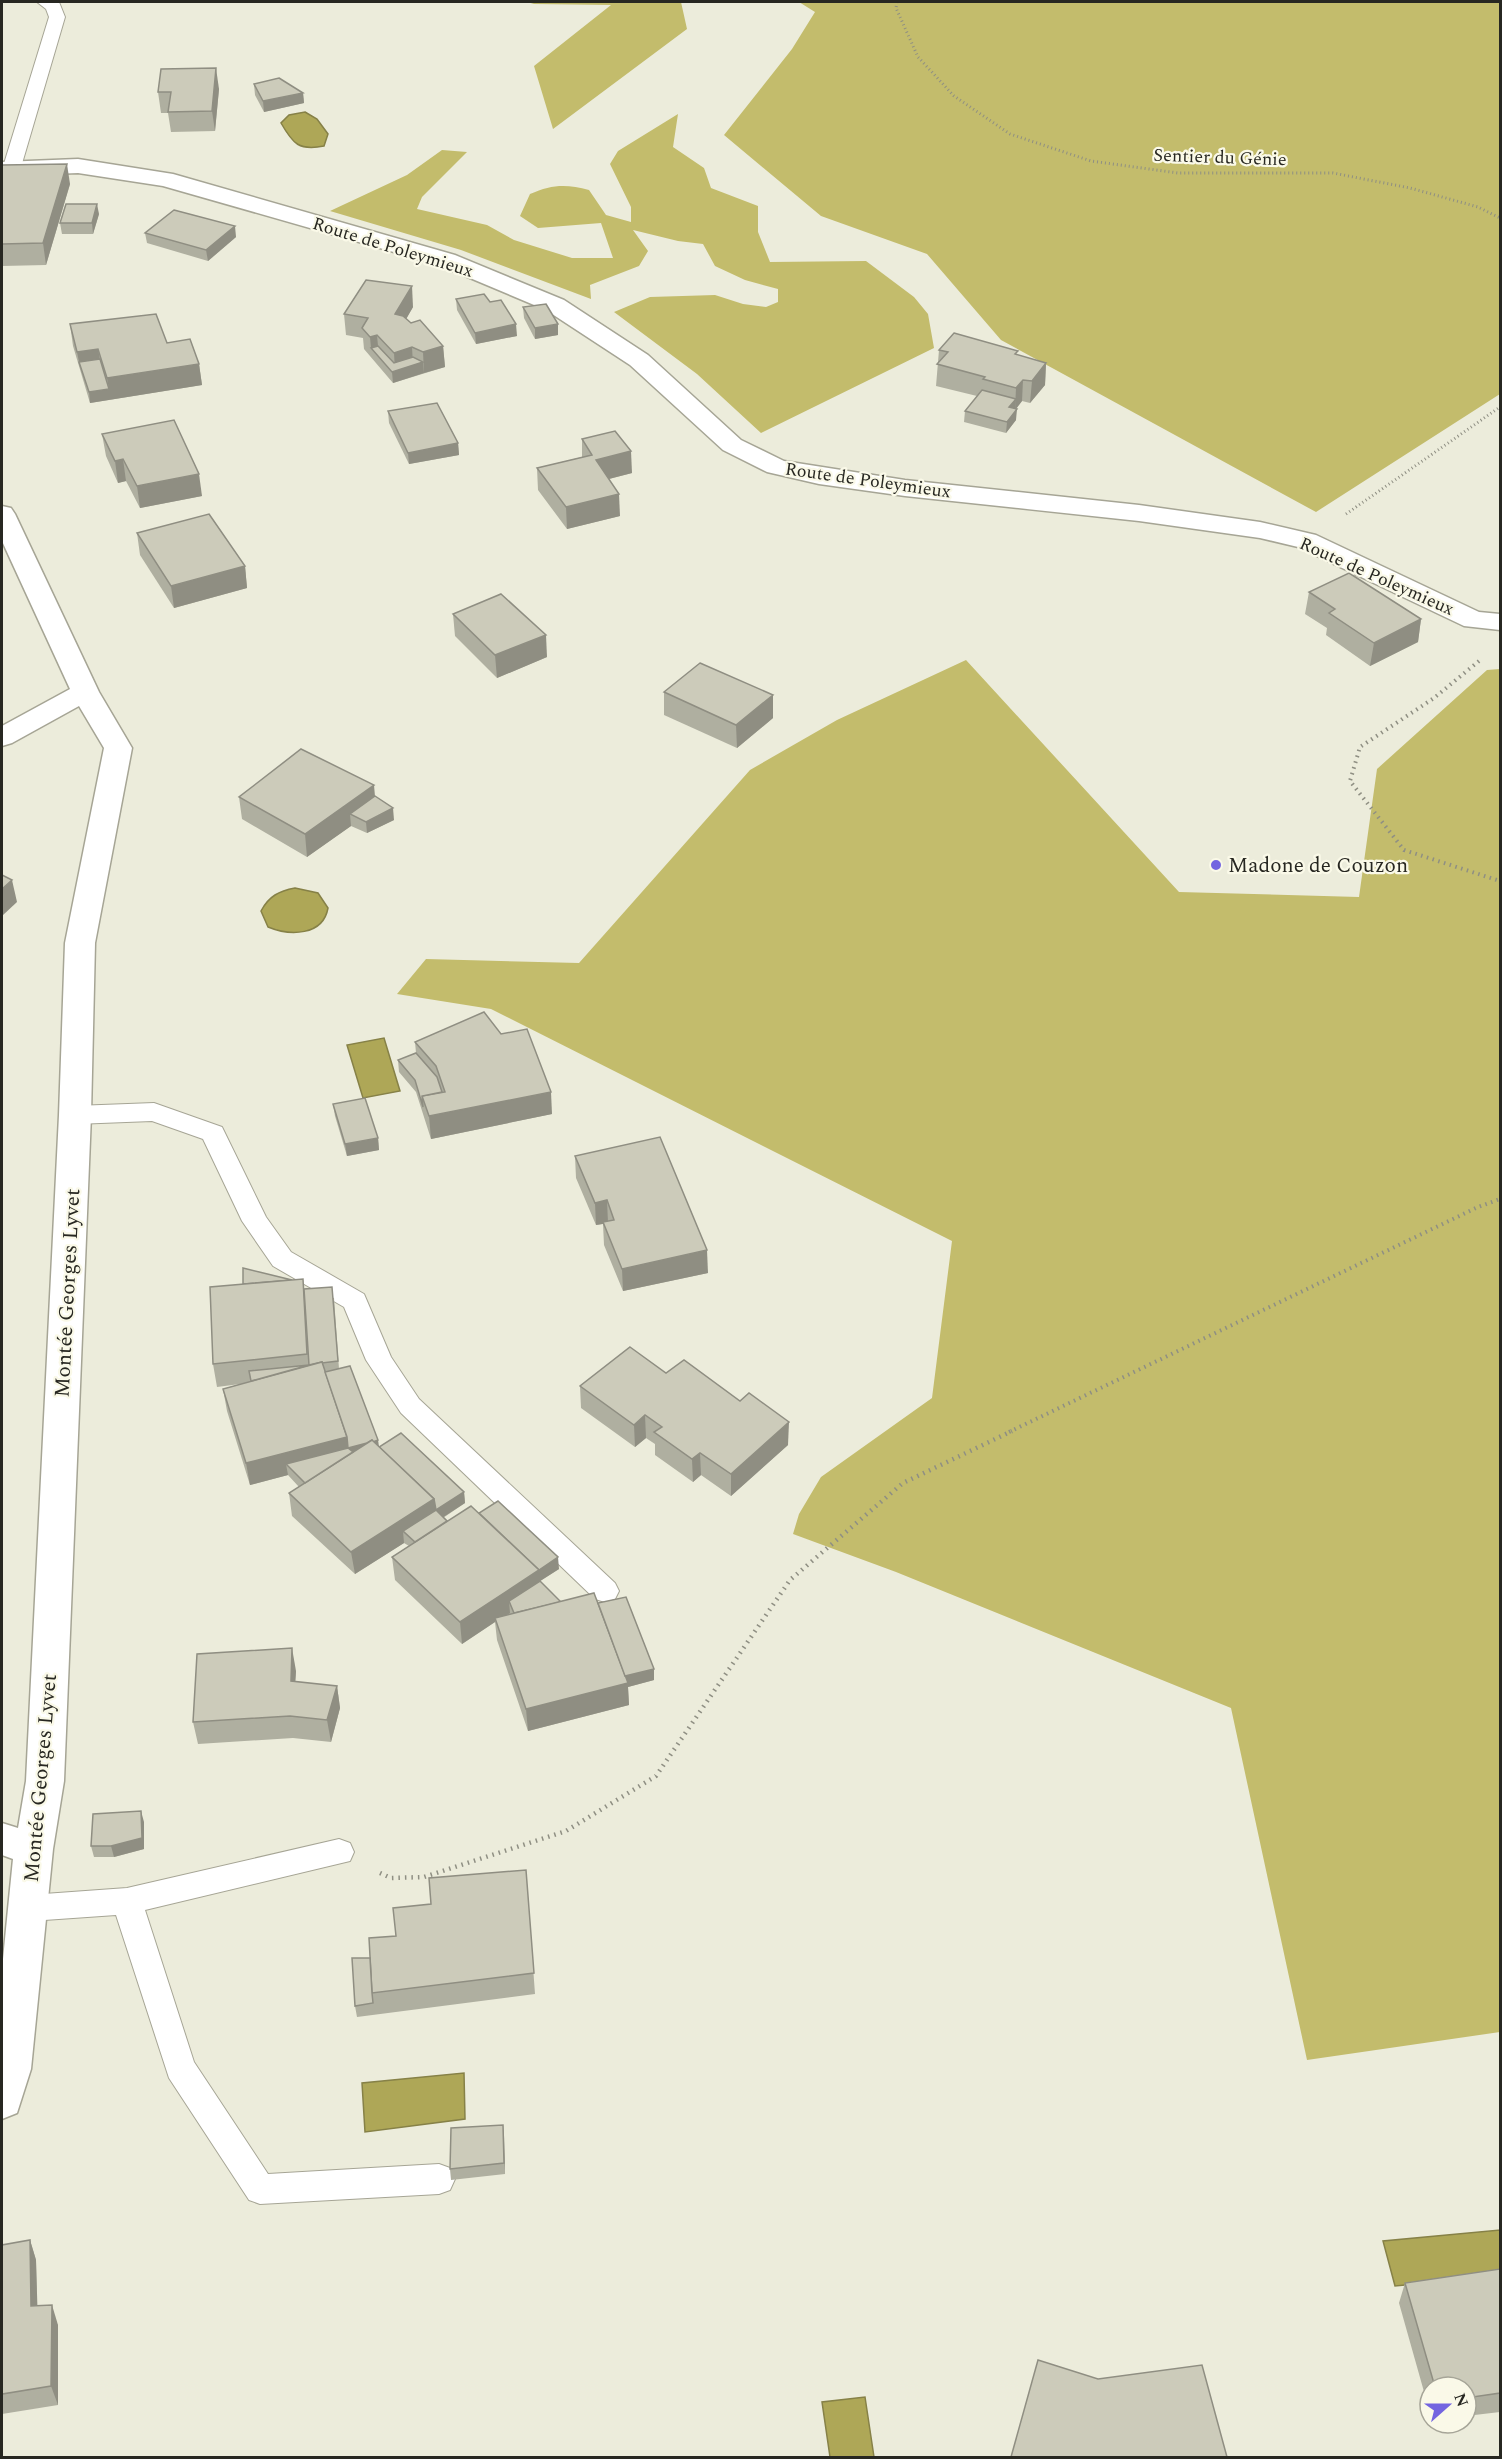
<svg xmlns="http://www.w3.org/2000/svg" width="1502" height="2459" font-family="Spectral,serif">
<rect width="100%" height="100%" fill="#ececdb"/>
<g fill="#c3bc6c">
<path d="M 527,2 L 681,2 L 687,29 L 553,129 L 534,66 L 611,5 L 534,4 Z"/>
<path d="M 799,2 L 1500,2 L 1500,394 L 1316,512 L 1001,340 L 927,254 L 821,216 L 724,135 L 792,49 L 815,12 Z"/>
<path d="M 678,114 L 673,147 L 704,168 L 711,188 L 758,206 L 758,232 L 770,262 L 866,261 L 914,297 L 928,314 L 934,348 L 761,433 L 697,374 L 614,312 L 650,297 L 715,295 L 743,304 L 766,307 L 778,302 L 778,289 L 745,280 L 715,266 L 703,244 L 678,241 L 633,230 L 648,251 L 639,266 L 590,285 L 591,299 L 461,250 L 330,211 L 407,175 L 442,150 L 467,152 L 422,197 L 417,209 L 487,225 L 514,240 L 572,258 L 613,258 L 601,223 L 538,228 L 520,216 L 530,194 C 552,184 567,184 589,190 L 606,215 L 631,222 L 631,207 L 610,164 L 618,151 Z"/>
<path d="M 966,660 L 1179,892 L 1359,897 L 1377,769 L 1487,670 L 1500,669 L 1500,2032 L 1307,2060 L 1231,1708 L 896,1572 L 793,1534 L 799,1514 L 821,1477 L 932,1398 L 952,1241 L 491,1009 L 397,994 L 426,959 L 579,963 L 750,770 L 837,720 Z"/>
</g>
<g fill="#aea757" stroke="#868147" stroke-width="1.5">
<path d="M 305,112 L 317,119 L 328,134 L 324,146 C 299,151 293,144 281,123 L 289,115 Z"/>
<path d="M 295,888 L 318,893 L 328,908 C 323,936 290,936 268,927 L 261,911 C 269,896 279,891 295,888 Z"/>
<path d="M 384,1038 L 400,1091 L 363,1098 L 347,1045 Z"/>
<path d="M 464,2073 L 465,2119 L 365,2132 L 362,2083 Z"/>
<path d="M 1500,2230 L 1500,2276 L 1395,2286 L 1383,2241 Z"/>
<path d="M 865,2397 L 874,2457 L 830,2457 L 822,2402 Z"/>
</g>
<g fill="none" stroke-linecap="round" stroke-linejoin="round">
<defs>
<g id="service">
<path d="M 37,2 L 59,2 L 65,17 L 21,167 L 18,171 L 6,171 L 3,167 L 49,17 L 46,9 Z"/>
<path d="M 154,1103 L 222,1127 L 266,1217 L 291,1252 L 364,1294 L 391,1357 L 419,1399 L 615,1583 L 619,1591 L 615,1599 L 605,1602 L 595,1599 L 401,1413 L 366,1360 L 344,1307 L 273,1266 L 242,1221 L 203,1139 L 152,1121 L 75,1124 L 66,1121 L 63,1115 L 66,1109 L 75,1106 Z"/>
<path d="M 339,1839 L 350,1843 L 354,1852 L 350,1861 L 145,1910 L 194,2062 L 268,2174 L 439,2164 L 450,2168 L 455,2179 L 450,2190 L 439,2194 L 260,2204 L 249,2200 L 169,2078 L 116,1915 L 30,1921 L 19,1917 L 15,1908 L 19,1899 L 30,1895 L 127,1888 Z"/>
</g>
<path id="minor" d="M 2,506 L 11,508 L 15,514 L 99,692 L 132,748 L 95,943 L 91,1115 L 64,1781 L 53,1849 L 31,2069 L 17,2113 L 2,2119 L 2,1969 L 13,1859 L 2,1855 L 2,1823 L 18,1828 L 26,1781 L 59,1115 L 65,943 L 104,748 L 79,706 L 12,743 L 2,746 L 2,726 L 70,689 L 2,541 Z"/>
<path id="tertiary" d="M 78,159 L 173,174 L 455,255 L 564,300 L 648,355 L 741,440 L 784,461 L 905,480 L 1139,505 L 1260,522 L 1316,535 L 1479,612 L 1500,614 L 1500,630 L 1464,626 L 1298,547 L 1260,538 L 1139,521 L 905,496 L 819,484 L 767,472 L 723,450 L 630,365 L 546,310 L 439,265 L 163,186 L 78,173 L 2,176 L 2,162 Z"/>
</defs>
<use href="#service" stroke="#a6a595" stroke-width="2"/>
<use href="#minor" stroke="#a6a595" stroke-width="3"/>
<use href="#tertiary" stroke="#a6a595" stroke-width="3"/>
<g stroke="#8f8f83" stroke-width="3" stroke-dasharray="1 3" stroke-linecap="butt">
<path d="M 897,2 L 896,8 L 918,57 L 954,96 L 1010,134 L 1091,161 L 1178,173 L 1333,173 L 1410,188 L 1478,207 L 1500,218"/>
<path d="M 1346,514 L 1500,407"/>
</g>
<g stroke="#8f8f83" stroke-width="4" stroke-dasharray="1.5 4.5" stroke-linecap="butt">
<path d="M 1479,661 L 1434,698 L 1360,747 L 1350,781 L 1404,850 L 1500,881"/>
<path d="M 1009,1432 L 1478,1207 L 1500,1199"/>
</g>
<path stroke="#8f8f83" stroke-width="4.5" stroke-dasharray="1.5 5" stroke-linecap="butt" d="M 380,1873 L 391,1878 L 424,1877 L 566,1831 L 656,1776 L 790,1580 L 903,1483 L 1012,1431"/>
<use href="#service" fill="#fff" fill-rule="evenodd"/>
<use href="#minor" fill="#fff" fill-rule="evenodd"/>
<use href="#tertiary" fill="#fff" fill-rule="evenodd"/>
</g>
<g fill="#afafa0">
<path d="M 254,84 L 303,93 L 304,103 L 264,112 L 255,95 Z"/>
<path d="M 219,89 L 215,131 L 171,132 L 168,113 L 161,113 L 158,92 Z"/>
<path d="M 2,165 L 70,184 L 46,265 L 2,266 Z"/>
<path d="M 99,214 L 93,234 L 62,234 L 60,223 Z"/>
<path d="M 145,233 L 236,237 L 208,261 L 147,243 Z"/>
<path d="M 456,299 L 490,302 L 517,336 L 476,344 L 457,310 Z"/>
<path d="M 413,307 L 406,319 L 411,323 L 443,346 L 445,367 L 393,383 L 364,349 L 363,338 L 346,335 L 344,314 Z"/>
<path d="M 523,307 L 558,335 L 535,339 L 524,318 Z"/>
<path d="M 70,324 L 167,343 L 199,364 L 202,385 L 90,403 L 73,346 Z"/>
<path d="M 939,350 L 1018,355 L 1046,363 L 1045,385 L 1030,403 L 1022,401 L 1016,409 L 1016,420 L 1006,433 L 964,422 L 965,411 L 977,396 L 936,386 Z"/>
<path d="M 388,411 L 458,443 L 459,455 L 409,464 L 389,423 Z"/>
<path d="M 102,434 L 202,496 L 140,508 L 126,481 L 118,483 L 106,456 Z"/>
<path d="M 582,439 L 632,473 L 609,479 L 620,516 L 567,529 L 538,490 L 537,468 L 582,457 Z"/>
<path d="M 137,533 L 245,566 L 247,588 L 174,608 L 140,555 Z"/>
<path d="M 1309,592 L 1421,619 L 1418,642 L 1370,666 L 1326,635 L 1327,628 L 1305,614 Z"/>
<path d="M 453,614 L 547,657 L 497,678 L 455,636 Z"/>
<path d="M 664,692 L 773,718 L 737,748 L 664,715 Z"/>
<path d="M 239,797 L 394,820 L 367,833 L 351,826 L 307,857 L 242,819 Z"/>
<path d="M 415,1042 L 552,1114 L 431,1139 L 416,1092 L 399,1072 L 398,1060 L 416,1053 Z"/>
<path d="M 333,1104 L 378,1138 L 379,1150 L 347,1156 L 335,1116 Z"/>
<path d="M 575,1156 L 708,1273 L 623,1291 L 604,1245 L 603,1224 L 596,1225 L 576,1178 Z"/>
<path d="M 305,1289 L 334,1298 L 339,1369 L 378,1440 L 379,1447 L 464,1492 L 465,1503 L 443,1518 L 447,1521 L 479,1513 L 559,1569 L 540,1581 L 561,1602 L 598,1603 L 654,1680 L 628,1687 L 629,1705 L 528,1731 L 497,1640 L 495,1622 L 462,1644 L 395,1580 L 392,1557 L 409,1546 L 404,1543 L 355,1574 L 292,1516 L 289,1493 L 299,1487 L 288,1475 L 250,1485 L 227,1411 L 223,1389 L 240,1384 L 217,1387 L 213,1364 Z"/>
<path d="M 666,1373 L 788,1445 L 731,1496 L 701,1475 L 693,1482 L 655,1455 L 655,1444 L 646,1438 L 635,1447 L 581,1408 L 580,1386 Z"/>
<path d="M 296,1671 L 295,1682 L 337,1686 L 340,1708 L 331,1742 L 293,1738 L 198,1744 L 193,1722 Z"/>
<path d="M 144,1822 L 144,1849 L 114,1857 L 94,1857 L 91,1846 Z"/>
<path d="M 526,1870 L 535,1994 L 357,2017 L 355,2006 L 370,1958 L 396,1936 L 431,1904 Z"/>
<path d="M 503,2125 L 505,2174 L 451,2180 L 450,2169 Z"/>
<path d="M 30,2240 L 36,2260 L 37,2306 L 58,2325 L 58,2405 L 2,2414 L 2,2245 Z"/>
<path d="M 1500,2269 L 1500,2412 L 1466,2416 L 1466,2387 L 1430,2387 L 1430,2413 L 1399,2303 L 1405,2283 Z"/>
</g>
<g fill="#8f8e82">
<path d="M 216,68 L 219,89 L 215,131 L 212,111 Z"/>
<path d="M 303,93 L 304,103 L 264,112 L 263,101 Z"/>
<path d="M 67,164 L 70,184 L 46,265 L 43,243 Z"/>
<path d="M 97,204 L 99,214 L 93,234 L 92,223 Z"/>
<path d="M 235,226 L 236,237 L 208,261 L 206,250 Z"/>
<path d="M 412,286 L 413,307 L 397,335 L 395,314 Z"/>
<path d="M 516,324 L 517,336 L 476,344 L 475,333 Z"/>
<path d="M 558,324 L 558,335 L 535,339 L 535,328 Z"/>
<path d="M 377,335 L 379,357 L 371,348 L 372,359 L 370,337 Z"/>
<path d="M 443,346 L 445,367 L 424,373 L 423,352 Z"/>
<path d="M 412,347 L 413,365 L 423,362 L 424,373 L 393,383 L 392,372 L 395,371 L 394,353 Z"/>
<path d="M 98,349 L 102,370 L 79,362 L 77,352 Z"/>
<path d="M 1046,363 L 1045,385 L 1030,403 L 1032,381 Z"/>
<path d="M 199,364 L 202,385 L 90,403 L 89,392 L 109,389 L 107,378 Z"/>
<path d="M 1023,380 L 1022,401 L 1015,410 L 1016,388 Z"/>
<path d="M 1016,399 L 1015,410 L 1009,407 Z"/>
<path d="M 1017,409 L 1016,420 L 1006,433 L 1007,422 Z"/>
<path d="M 458,443 L 459,455 L 409,464 L 408,453 Z"/>
<path d="M 631,451 L 632,473 L 597,482 L 596,460 Z"/>
<path d="M 123,459 L 126,481 L 118,483 L 115,461 Z"/>
<path d="M 199,474 L 202,496 L 140,508 L 137,486 Z"/>
<path d="M 619,494 L 620,516 L 567,529 L 566,507 Z"/>
<path d="M 245,566 L 247,588 L 174,608 L 171,586 Z"/>
<path d="M 1421,619 L 1418,642 L 1370,666 L 1374,643 Z"/>
<path d="M 546,635 L 547,657 L 497,678 L 495,655 Z"/>
<path d="M 773,695 L 773,718 L 737,748 L 736,725 Z"/>
<path d="M 374,785 L 376,808 L 350,814 L 351,826 L 307,857 L 305,834 Z"/>
<path d="M 393,808 L 394,820 L 367,833 L 366,822 Z"/>
<path d="M 12,880 L 17,902 L 2,916 L 2,889 Z"/>
<path d="M 551,1092 L 552,1114 L 431,1139 L 429,1116 Z"/>
<path d="M 378,1138 L 379,1150 L 347,1156 L 345,1144 Z"/>
<path d="M 607,1200 L 608,1223 L 596,1225 L 595,1203 Z"/>
<path d="M 707,1250 L 708,1273 L 623,1291 L 622,1269 Z"/>
<path d="M 645,1415 L 646,1438 L 635,1447 L 634,1425 Z"/>
<path d="M 789,1422 L 788,1445 L 731,1496 L 731,1474 Z"/>
<path d="M 347,1437 L 350,1459 L 286,1464 L 288,1475 L 250,1485 L 246,1463 Z"/>
<path d="M 378,1440 L 379,1452 L 350,1459 L 348,1448 Z"/>
<path d="M 700,1453 L 701,1475 L 693,1482 L 692,1459 Z"/>
<path d="M 464,1492 L 465,1503 L 411,1538 L 403,1531 L 404,1543 L 355,1574 L 351,1552 L 434,1499 Z"/>
<path d="M 558,1557 L 559,1569 L 509,1601 L 510,1613 L 496,1622 L 495,1618 L 495,1622 L 462,1644 L 460,1622 Z"/>
<path d="M 292,1648 L 296,1671 L 294,1704 L 291,1681 Z"/>
<path d="M 654,1669 L 654,1680 L 628,1687 L 629,1705 L 528,1731 L 526,1709 L 622,1677 Z"/>
<path d="M 337,1686 L 340,1708 L 331,1742 L 327,1720 Z"/>
<path d="M 141,1811 L 144,1822 L 144,1849 L 114,1857 L 111,1846 Z"/>
<path d="M 503,2125 L 504,2135 L 505,2174 L 504,2163 Z"/>
<path d="M 30,2240 L 36,2260 L 38,2326 L 31,2306 Z"/>
<path d="M 52,2305 L 58,2325 L 58,2405 L 51,2386 Z"/>
</g>
<g fill="#cccbba" stroke="#8f8e82" stroke-width="1.5">
<path d="M 216,68 L 212,111 L 168,112 L 171,92 L 158,92 L 161,69 Z"/>
<path d="M 279,78 L 303,93 L 263,101 L 254,84 Z"/>
<path d="M 67,164 L 43,243 L 2,244 L 2,165 Z"/>
<path d="M 66,204 L 97,204 L 92,223 L 60,223 Z"/>
<path d="M 174,210 L 235,226 L 206,250 L 145,233 Z"/>
<path d="M 366,280 L 412,286 L 395,314 L 403,316 L 411,323 L 420,320 L 443,346 L 423,352 L 412,347 L 394,353 L 377,335 L 370,337 L 362,328 L 368,318 L 344,314 Z"/>
<path d="M 484,294 L 490,302 L 501,300 L 516,324 L 475,333 L 456,299 Z"/>
<path d="M 546,304 L 558,324 L 535,328 L 523,307 Z"/>
<path d="M 156,314 L 167,343 L 190,339 L 199,364 L 107,378 L 98,349 L 77,352 L 70,324 Z"/>
<path d="M 954,333 L 1018,351 L 1015,354 L 1046,363 L 1032,381 L 1023,380 L 1016,388 L 983,379 L 985,377 L 937,364 L 948,352 L 939,350 Z"/>
<path d="M 378,346 L 394,363 L 413,357 L 423,362 L 392,372 L 371,348 Z"/>
<path d="M 100,359 L 109,389 L 89,392 L 79,362 Z"/>
<path d="M 982,390 L 1016,399 L 1009,407 L 1017,409 L 1007,422 L 965,411 Z"/>
<path d="M 437,403 L 458,443 L 408,453 L 388,411 Z"/>
<path d="M 174,420 L 199,474 L 137,486 L 123,459 L 115,461 L 102,434 Z"/>
<path d="M 615,431 L 631,451 L 596,460 L 619,494 L 566,507 L 537,468 L 592,455 L 582,439 Z"/>
<path d="M 209,514 L 245,566 L 171,586 L 137,533 Z"/>
<path d="M 1349,573 L 1421,619 L 1374,643 L 1329,613 L 1335,609 L 1309,592 Z"/>
<path d="M 501,594 L 546,635 L 495,655 L 453,614 Z"/>
<path d="M 700,663 L 773,695 L 736,725 L 664,692 Z"/>
<path d="M 301,749 L 374,785 L 305,834 L 239,797 Z"/>
<path d="M 375,796 L 393,808 L 366,822 L 350,814 Z"/>
<path d="M 2,875 L 12,880 L 2,889 Z"/>
<path d="M 484,1012 L 501,1034 L 527,1029 L 551,1092 L 429,1116 L 422,1096 L 445,1092 L 436,1066 L 415,1042 Z"/>
<path d="M 416,1053 L 437,1077 L 442,1092 L 422,1096 L 423,1107 L 415,1080 L 398,1060 Z"/>
<path d="M 365,1098 L 378,1138 L 345,1144 L 333,1104 Z"/>
<path d="M 660,1137 L 707,1250 L 622,1269 L 603,1222 L 614,1220 L 607,1200 L 595,1203 L 575,1156 Z"/>
<path d="M 243,1268 L 292,1280 L 243,1284 Z"/>
<path d="M 303,1279 L 307,1354 L 213,1364 L 210,1287 Z"/>
<path d="M 332,1287 L 338,1361 L 322,1363 L 322,1362 L 309,1365 L 304,1289 Z"/>
<path d="M 630,1347 L 666,1373 L 684,1360 L 740,1401 L 749,1393 L 789,1422 L 731,1474 L 700,1453 L 692,1459 L 654,1432 L 662,1427 L 645,1415 L 634,1425 L 580,1386 Z"/>
<path d="M 322,1362 L 347,1437 L 246,1463 L 223,1389 Z"/>
<path d="M 309,1365 L 251,1381 L 249,1371 Z"/>
<path d="M 350,1366 L 378,1440 L 373,1442 L 372,1440 L 367,1443 L 348,1448 L 347,1437 L 325,1372 Z"/>
<path d="M 401,1433 L 464,1492 L 436,1510 L 434,1499 L 379,1447 Z"/>
<path d="M 372,1440 L 434,1499 L 351,1552 L 289,1493 Z"/>
<path d="M 348,1448 L 353,1452 L 305,1483 L 286,1464 Z"/>
<path d="M 498,1501 L 558,1557 L 539,1570 L 479,1513 Z"/>
<path d="M 471,1506 L 539,1570 L 460,1622 L 392,1557 Z"/>
<path d="M 436,1510 L 447,1521 L 415,1542 L 403,1531 Z"/>
<path d="M 540,1581 L 561,1602 L 514,1613 L 509,1601 Z"/>
<path d="M 594,1593 L 628,1683 L 526,1709 L 495,1618 Z"/>
<path d="M 626,1597 L 654,1669 L 625,1676 L 598,1603 Z"/>
<path d="M 292,1648 L 291,1681 L 337,1686 L 327,1720 L 290,1716 L 193,1722 L 197,1654 Z"/>
<path d="M 141,1811 L 142,1838 L 111,1846 L 91,1846 L 93,1814 Z"/>
<path d="M 526,1870 L 534,1973 L 372,1993 L 369,1938 L 396,1936 L 393,1908 L 431,1904 L 429,1878 Z"/>
<path d="M 352,1958 L 370,1958 L 372,1993 L 373,2003 L 355,2006 Z"/>
<path d="M 503,2125 L 504,2163 L 450,2169 L 451,2128 Z"/>
<path d="M 30,2240 L 31,2306 L 52,2305 L 51,2386 L 2,2394 L 2,2245 Z"/>
<path d="M 1500,2269 L 1500,2393 L 1466,2398 L 1466,2387 L 1435,2387 L 1405,2283 Z"/>
<path d="M 1038,2360 L 1098,2379 L 1202,2365 L 1227,2457 L 1011,2457 Z"/>
</g>
<circle fill="#7365e0" stroke="#faf9e8" stroke-width="2" cx="1216" cy="865" r="6"/>
<g text-anchor="middle" stroke-width="4.5" stroke-linejoin="round" paint-order="stroke">
<g font-size="18" fill="#272721" stroke="#faf9e8">
<text transform="translate(1220 157) rotate(2)" y="6">Sentier du Génie</text>
<text transform="translate(393 247) rotate(17)" y="6">Route de Poleymieux</text>
<text transform="translate(868 480) rotate(8)" y="6">Route de Poleymieux</text>
<text transform="translate(1377 576) rotate(24)" y="6">Route de Poleymieux</text>
</g>
<g font-size="21" fill="#272721" stroke="#faf9e8" text-anchor="start">
<text x="1228" y="872">Madone de Couzon</text>
</g>
<g font-size="21" fill="#272721" stroke="#faf9e8">
<text transform="translate(67 1293) rotate(-87)" y="7">Montée Georges Lyvet</text>
<text transform="translate(40 1778) rotate(-85)" y="7">Montée Georges Lyvet</text>
</g>
</g>
<rect width="1502" height="2459" fill="none" stroke="#272721" stroke-width="6"/>
<g transform="translate(1448 2405) rotate(69)"><circle r="28" fill="#faf9e8" stroke="#a6a598" stroke-width="1.5"/>
<path d="M0-4.5L10 22L0 15L-10 22Z" fill="#7365e0"/>
<text y="-9" font-size="16" font-weight="bold" text-anchor="middle" fill="#272721">N</text>
</g>
</svg>
